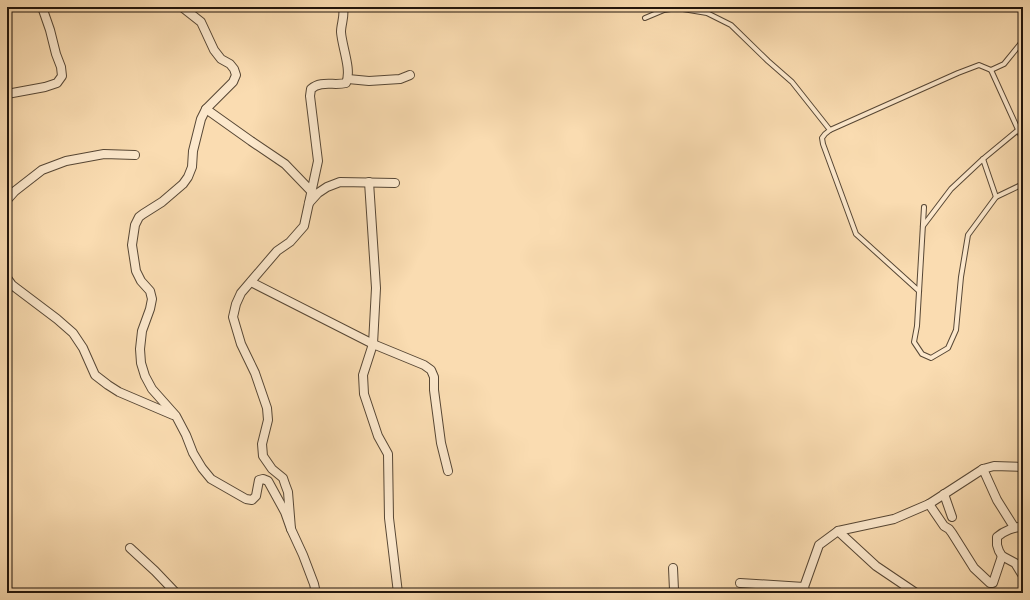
<svg xmlns="http://www.w3.org/2000/svg" width="1030" height="600" font-family="Alegreya,serif">
<rect width="100%" height="100%" fill="#fadcb1"/>
<filter id="stains"><feTurbulence type="fractalNoise" baseFrequency=".005" numOctaves="4"/><feColorMatrix values="0 0 0 0 .2 0 0 0 0 .09 0 0 0 0 .02 0 0 0 .5 -.17"/></filter>
<radialGradient id="worn" r=".72"><stop offset=".6" stop-color="#630" stop-opacity="0"/><stop offset="1" stop-color="#630" stop-opacity=".3"/></radialGradient>
<g fill="none" stroke-linecap="round" stroke-linejoin="round">
<defs>
<g id="lane">
<path d="M 645,18 L 664,10 L 677,8 L 707,13 L 731,25 L 768,61 L 792,82 L 830,130 L 958,73 L 979,65 L 991,70"/>
<path d="M 1023,42 L 1021,43 L 1004,64 L 991,70 L 1021,136 L 1023,138"/>
<path d="M 830,130 L 825,134 L 822,138 L 823,144 L 856,234 L 919,291"/>
<path d="M 983,159 L 996,197"/>
<path d="M 924,207 L 917,326 L 914,342 L 922,354 L 931,358 L 948,348 L 956,330 L 961,277 L 968,235 L 996,197 L 1023,184"/>
<path d="M 923,226 L 951,189 L 983,159 L 1018,130"/>
</g>
<g id="street">
<path d="M 182,7 L 201,22 L 214,50 L 221,59 L 230,64 L 234,69 L 236,75 L 233,82 L 206,109 L 201,119 L 193,151 L 192,167 L 188,177 L 183,184 L 162,202 L 143,214 L 139,217 L 135,225 L 132,245 L 136,271 L 141,281 L 150,291 L 152,299 L 150,309 L 142,331 L 140,349 L 141,363 L 145,376 L 152,389 L 176,416 L 186,435 L 193,453 L 202,468 L 211,479 L 246,499 L 252,500 L 256,496 L 259,480 L 263,479 L 268,481 L 285,512 L 291,529"/>
<path d="M 348,79 L 369,81 L 400,79 L 410,75"/>
<path d="M 7,94 L 45,87 L 57,83 L 62,76 L 61,67 L 56,54 L 50,30 L 42,7"/>
<path d="M 206,109 L 251,141 L 285,164 L 311,191"/>
<path d="M 369,182 L 376,288 L 373,344 L 363,375 L 364,394 L 378,436 L 388,454 L 389,518 L 398,593"/>
<path d="M 7,200 L 15,191 L 42,170 L 66,161 L 104,154 L 135,155"/>
<path d="M 309,203 L 318,193 L 327,187 L 340,182 L 395,183"/>
<path d="M 7,278 L 12,285 L 57,319 L 73,333 L 83,348 L 95,375 L 108,385 L 119,392 L 173,415"/>
<path d="M 251,282 L 373,344 L 424,365 L 431,370 L 434,377 L 434,390 L 441,443 L 448,471"/>
<path d="M 983,469 L 997,500 L 1014,527"/>
<path d="M 944,494 L 952,517"/>
<path d="M 929,504 L 944,526 L 949,529 L 952,533 L 974,568 L 990,583 L 993,583 L 1002,556"/>
<path d="M 1023,526 C 1013,528 1005,530 997,537 L 997,545 L 999,551 L 1002,556 L 1015,563 L 1023,576"/>
<path d="M 838,531 L 876,566 L 916,593"/>
<path d="M 130,548 L 155,571 L 176,593"/>
<path d="M 673,568 L 674,590 L 673,593"/>
<path d="M 740,583 L 804,587"/>
<path d="M 316,593 L 314,584 L 303,555 L 291,529 L 288,492 L 285,484 L 283,478 L 272,469 L 263,456 L 262,444 L 268,420 L 267,408 L 255,373 L 241,344 L 233,317 L 236,304 L 241,293 L 277,251 L 290,242 L 304,226 L 318,161 L 310,96 L 311,89 C 321,80 334,86 346,83 C 352,70 342,47 341,32 C 341,24 345,16 343,7"/>
<path d="M 806,593 L 804,587 L 819,545 L 838,531 L 894,519 L 929,504 L 983,469 L 994,466 L 1023,467"/>
</g>
</defs>
<use href="#lane" stroke="#574735" stroke-width="6"/>
<use href="#street" stroke="#574735" stroke-width="10"/>
<use href="#lane" stroke="#fce8cc" stroke-width="4"/>
<use href="#street" stroke="#fce8cc" stroke-width="8"/>
</g>
<rect width="1030" height="600" fill="none" stroke="#fadcb1" stroke-width="24"/>
<rect x="8" y="8" width="1014" height="584" fill="none" stroke="#21150c" stroke-width="2"/>
<rect x="12" y="12" width="1006" height="576" fill="none" stroke="#21150c"/>
<rect width="100%" height="100%" filter="url(#stains)"/>
<rect width="100%" height="100%" fill="url(#worn)"/>
</svg>
